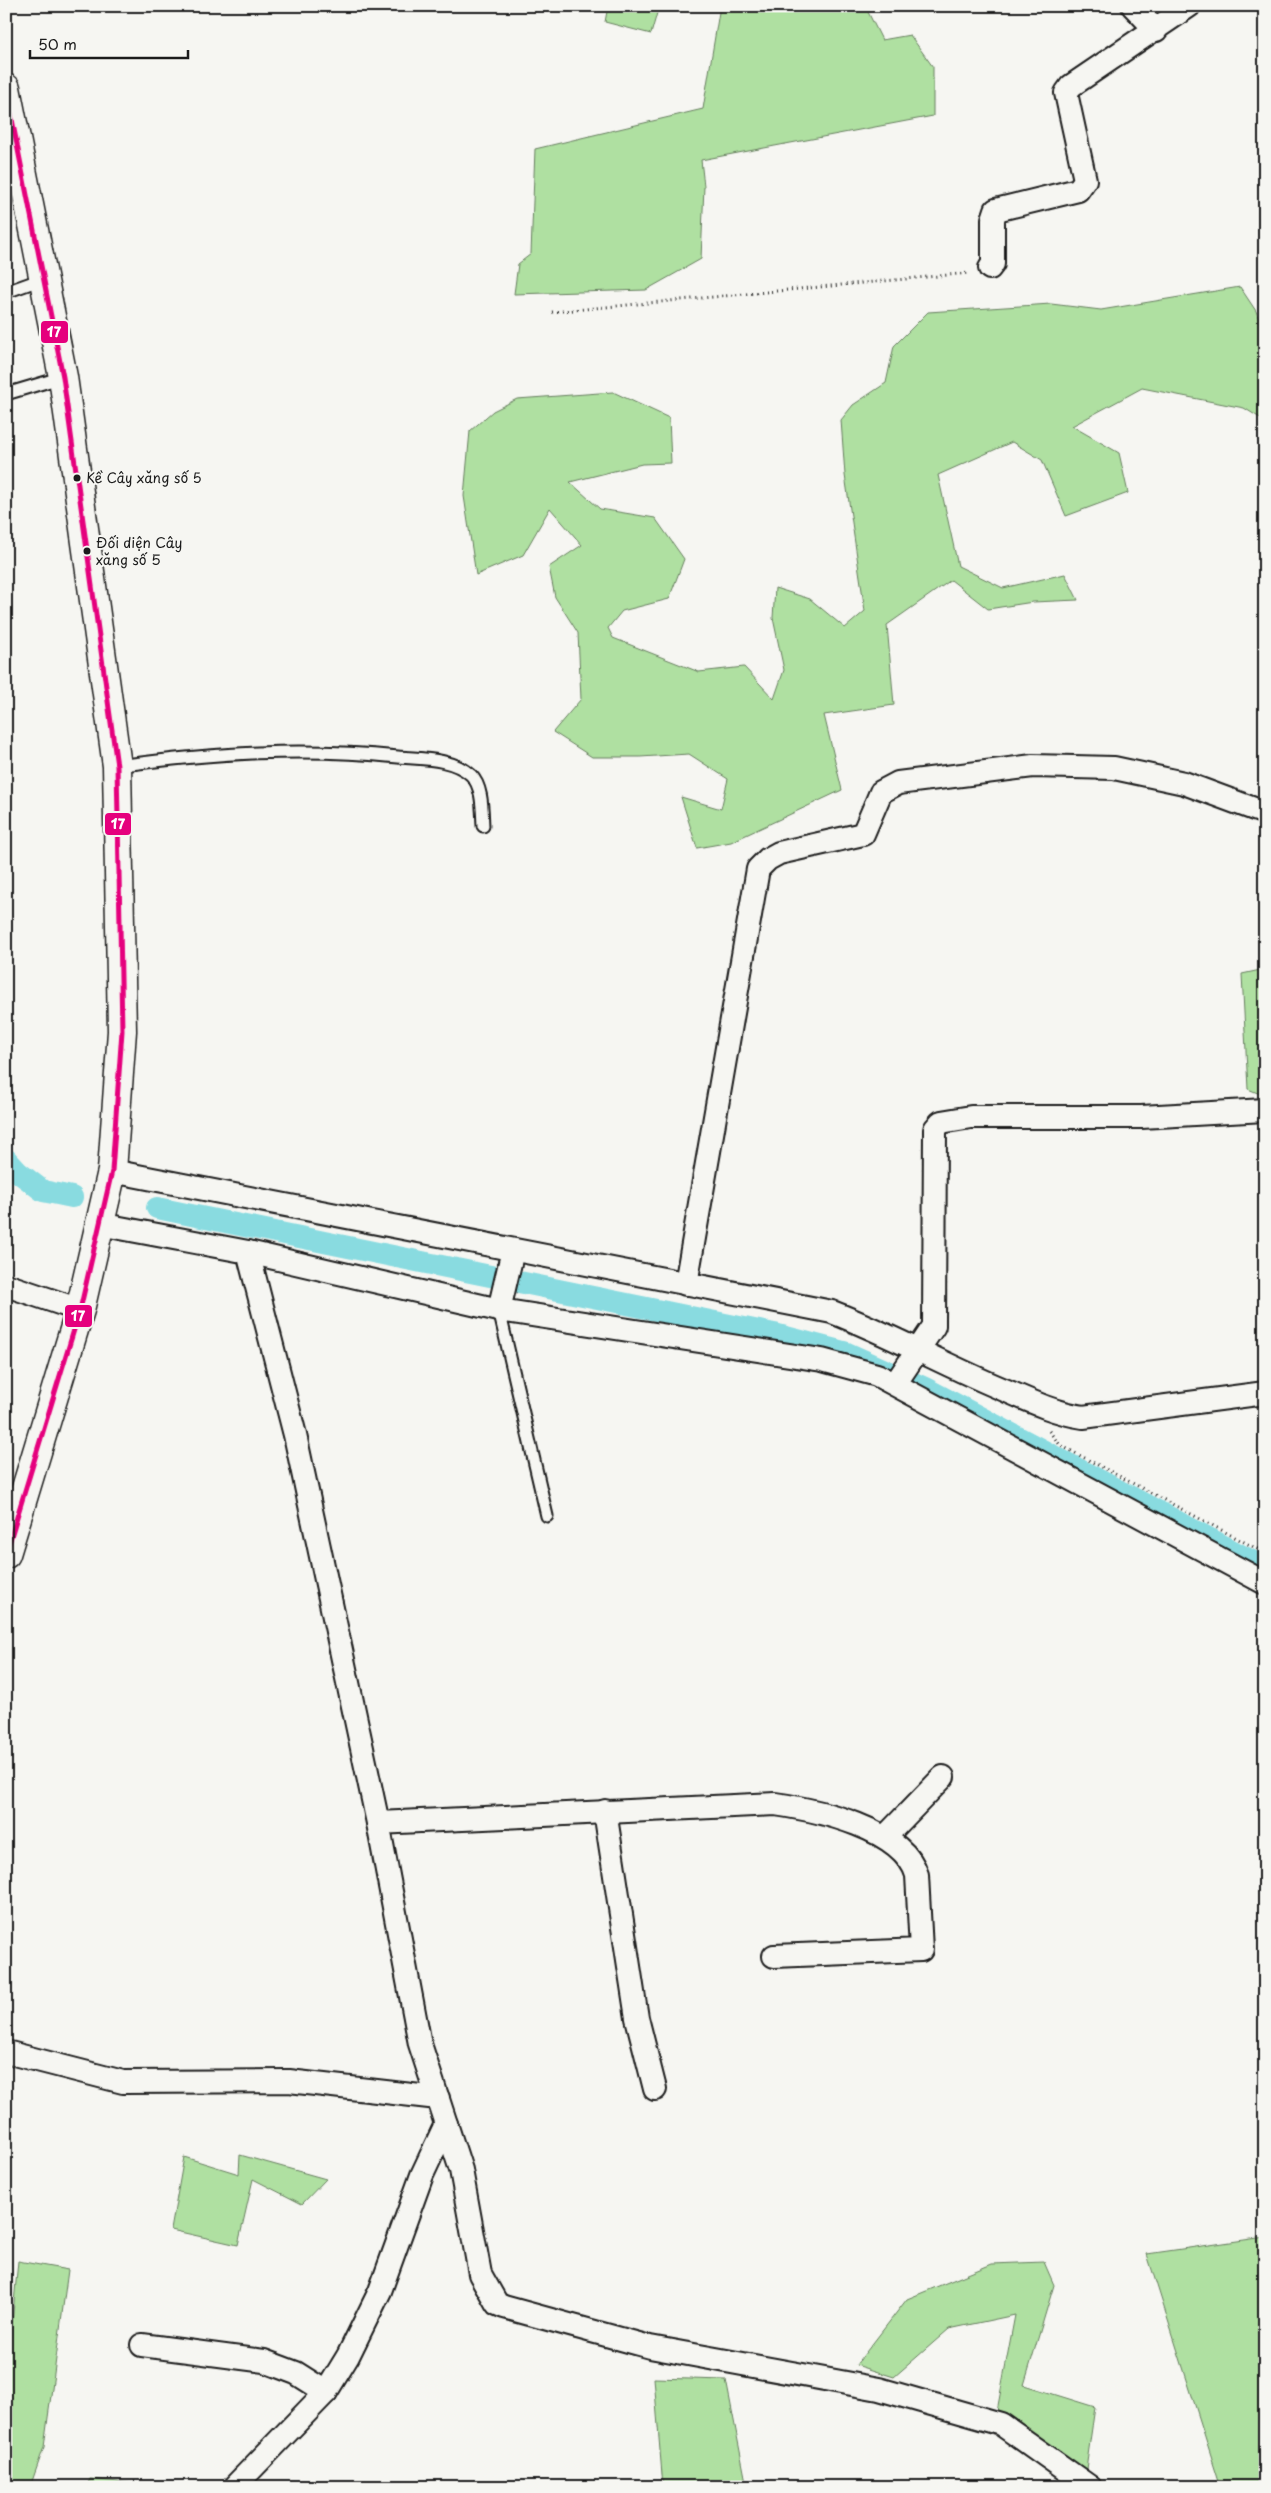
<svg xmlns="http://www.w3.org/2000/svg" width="1271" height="2493" font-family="'Playpen Sans',sans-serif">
<rect width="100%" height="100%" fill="#f6f6f2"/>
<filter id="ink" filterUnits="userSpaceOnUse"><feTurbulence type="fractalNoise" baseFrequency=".02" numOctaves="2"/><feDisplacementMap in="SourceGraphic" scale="10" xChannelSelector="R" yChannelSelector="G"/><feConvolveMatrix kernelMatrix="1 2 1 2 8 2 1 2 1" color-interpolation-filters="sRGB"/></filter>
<g filter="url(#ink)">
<g fill="#afe0a1" stroke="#667e5e">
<path d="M 608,6 L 659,6 L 651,34 L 605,22 Z"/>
<path d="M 720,6 L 865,6 L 882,40 L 910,35 L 933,67 L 933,116 L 701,160 L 704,186 L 701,259 L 646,290 L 514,294 L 518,264 L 531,254 L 535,149 L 703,109 Z"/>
<path d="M 1240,287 L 1256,311 L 1265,337 L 1265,421 L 1244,408 L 1142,388 L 1072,426 L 1119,453 L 1128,493 L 1066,516 L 1042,460 L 1012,442 L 938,475 L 958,566 L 1003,588 L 1065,574 L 1078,600 L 1033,602 L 988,609 L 951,580 L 887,625 L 894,705 L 824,715 L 842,790 L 731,842 L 697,848 L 681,797 L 721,809 L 728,779 L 689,754 L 640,757 L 592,757 L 553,732 L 581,699 L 578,633 L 555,597 L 549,567 L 582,545 L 550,508 L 523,555 L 476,575 L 464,496 L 470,431 L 493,411 L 517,399 L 613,392 L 669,418 L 671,463 L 642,464 L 570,482 L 600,509 L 655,518 L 684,559 L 669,599 L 622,611 L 608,628 L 613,638 L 699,672 L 744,667 L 774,699 L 784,670 L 773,618 L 775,588 L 810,599 L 845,628 L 865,611 L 845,475 L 841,420 L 853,405 L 886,383 L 894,346 L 928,312 L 1051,304 L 1101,310 Z"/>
<path d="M 1265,969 L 1265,1096 L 1248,1089 L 1242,974 Z"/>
<path d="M 240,2155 L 326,2179 L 302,2204 L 253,2179 L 238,2245 L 171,2230 L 184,2157 L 239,2174 Z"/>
<path d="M 1265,2237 L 1265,2487 L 1221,2487 L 1147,2254 Z"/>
<path d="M 18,2261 L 68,2270 L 44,2447 L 30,2487 L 6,2487 L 6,2386 Z"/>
<path d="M 1044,2262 L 1054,2285 L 1024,2385 L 1095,2407 L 1085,2476 L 997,2411 L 1015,2315 L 949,2329 L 894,2377 L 856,2365 L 907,2299 L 992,2264 Z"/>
<path d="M 654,2378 L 726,2380 L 747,2487 L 663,2487 Z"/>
<path d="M 90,2479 L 166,2487 L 86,2487 Z"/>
</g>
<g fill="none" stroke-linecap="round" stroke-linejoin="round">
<g stroke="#89dbe0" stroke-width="22">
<path d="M 6,1159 L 18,1172 L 43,1191 L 72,1197"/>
<path d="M 157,1208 L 774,1334 L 847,1353 L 925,1388 L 1265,1568"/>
</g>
<defs>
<g id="service">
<path d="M 6,292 L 45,278"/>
<path d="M 6,394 L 63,377"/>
<path d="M 117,766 C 213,753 302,747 398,757 C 422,759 453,758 471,775 C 483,787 482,810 483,826"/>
<path d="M 499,1310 L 547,1516"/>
</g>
<g id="minor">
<path d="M 1133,6 L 1156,30"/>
<path d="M 990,268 L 993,264 L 993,219 L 996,210 L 1078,190 L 1085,180 L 1066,93 L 1071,86 L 1189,6"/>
<path d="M 112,1171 L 832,1312 C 892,1335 948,1367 1007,1391 C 1032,1402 1056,1413 1083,1417 L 1265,1393"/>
<path d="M 99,1224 L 248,1252 L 499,1310 L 822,1360 L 877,1375 L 1265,1583"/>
<path d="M 248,1252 L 295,1435 L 378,1823 L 420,2044 L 461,2170 L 480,2274 L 497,2304 L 504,2307 L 650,2347 L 879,2389 L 1001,2424 L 1090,2487"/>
<path d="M 686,1284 L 758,869 L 768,859 L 779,853 L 863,834 L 881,792 L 898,783 L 1033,766 L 1114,768 L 1184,783 L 1265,813"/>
<path d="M 6,1285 L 80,1310"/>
<path d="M 499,1310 L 513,1250"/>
<path d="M 895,1384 L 934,1326 L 935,1129 L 941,1122 L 971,1117 L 1141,1117 L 1265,1110"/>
<path d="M 605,1811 L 637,2018 L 655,2089"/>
<path d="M 378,1823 L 775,1804 C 817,1810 903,1828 917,1875 L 921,1950 L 774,1956"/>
<path d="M 885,1837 L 943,1777"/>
<path d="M 6,2052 L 123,2082 L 289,2081 L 438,2098"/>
<path d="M 142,2345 L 264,2361 L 296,2373 L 326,2392"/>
<path d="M 235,2486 L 326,2392 L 348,2356 L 380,2291 L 422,2175 L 446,2124"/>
</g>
<path id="trunk" d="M 6,88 L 63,377 L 117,766 L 122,1031 L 112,1171 L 80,1310 L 6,1554"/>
</defs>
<use href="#service" stroke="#1c1c1c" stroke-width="15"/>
<use href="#minor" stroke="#1c1c1c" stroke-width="26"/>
<use href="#trunk" stroke="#1c1c1c" stroke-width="31"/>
<g stroke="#1c1c1c" stroke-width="3" stroke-dasharray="1 4" stroke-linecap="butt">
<path d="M 552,312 L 970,273"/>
<path d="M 1049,1431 L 1060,1445 L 1265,1553"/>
</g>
<use href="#service" stroke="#f6f6f2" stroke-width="11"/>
<use href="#minor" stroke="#f6f6f2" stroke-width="22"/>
<use href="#trunk" stroke="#f6f6f2" stroke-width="28"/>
<defs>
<path id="bus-1" d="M 6,89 L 63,377 L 117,766 L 122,1031 L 112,1171 L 80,1310 L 6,1553"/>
</defs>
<use href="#bus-1" stroke="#f6f6f2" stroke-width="9"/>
<use href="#bus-1" stroke="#e5007d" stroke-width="5"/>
</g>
</g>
<g fill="#1c1c1c" stroke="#f6f6f2" stroke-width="2">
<circle cx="77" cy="478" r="4.5"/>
<circle cx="87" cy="551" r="4.5"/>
</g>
<g text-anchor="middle" stroke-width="4" stroke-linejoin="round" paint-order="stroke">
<g font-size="14" fill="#1c1c1c" stroke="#f6f6f2" text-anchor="start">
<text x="86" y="483">Kề Cây xăng số 5</text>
<text x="96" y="548">Đối diện Cây<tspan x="96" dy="17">xăng số 5</tspan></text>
</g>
</g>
<g stroke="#f6f6f2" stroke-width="2">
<rect x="40" y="320" width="29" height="24" rx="5" fill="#e5007d"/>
<rect x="104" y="812" width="28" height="24" rx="5" fill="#e5007d"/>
<rect x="64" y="1304" width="29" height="24" rx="5" fill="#e5007d"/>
</g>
<g font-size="14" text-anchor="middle" font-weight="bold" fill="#fff">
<text x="54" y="337">17</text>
<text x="118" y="829">17</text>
<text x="78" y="1321">17</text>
</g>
<rect width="1271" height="2493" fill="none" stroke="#f6f6f2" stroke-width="25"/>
<rect x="12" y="12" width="1246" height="2468" fill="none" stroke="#1c1c1c" stroke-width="2" filter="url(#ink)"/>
<path d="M30 50v8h158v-8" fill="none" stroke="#1c1c1c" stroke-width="2.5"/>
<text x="38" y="50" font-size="15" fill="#1c1c1c" stroke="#f6f6f2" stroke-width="4" paint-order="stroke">50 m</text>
</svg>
